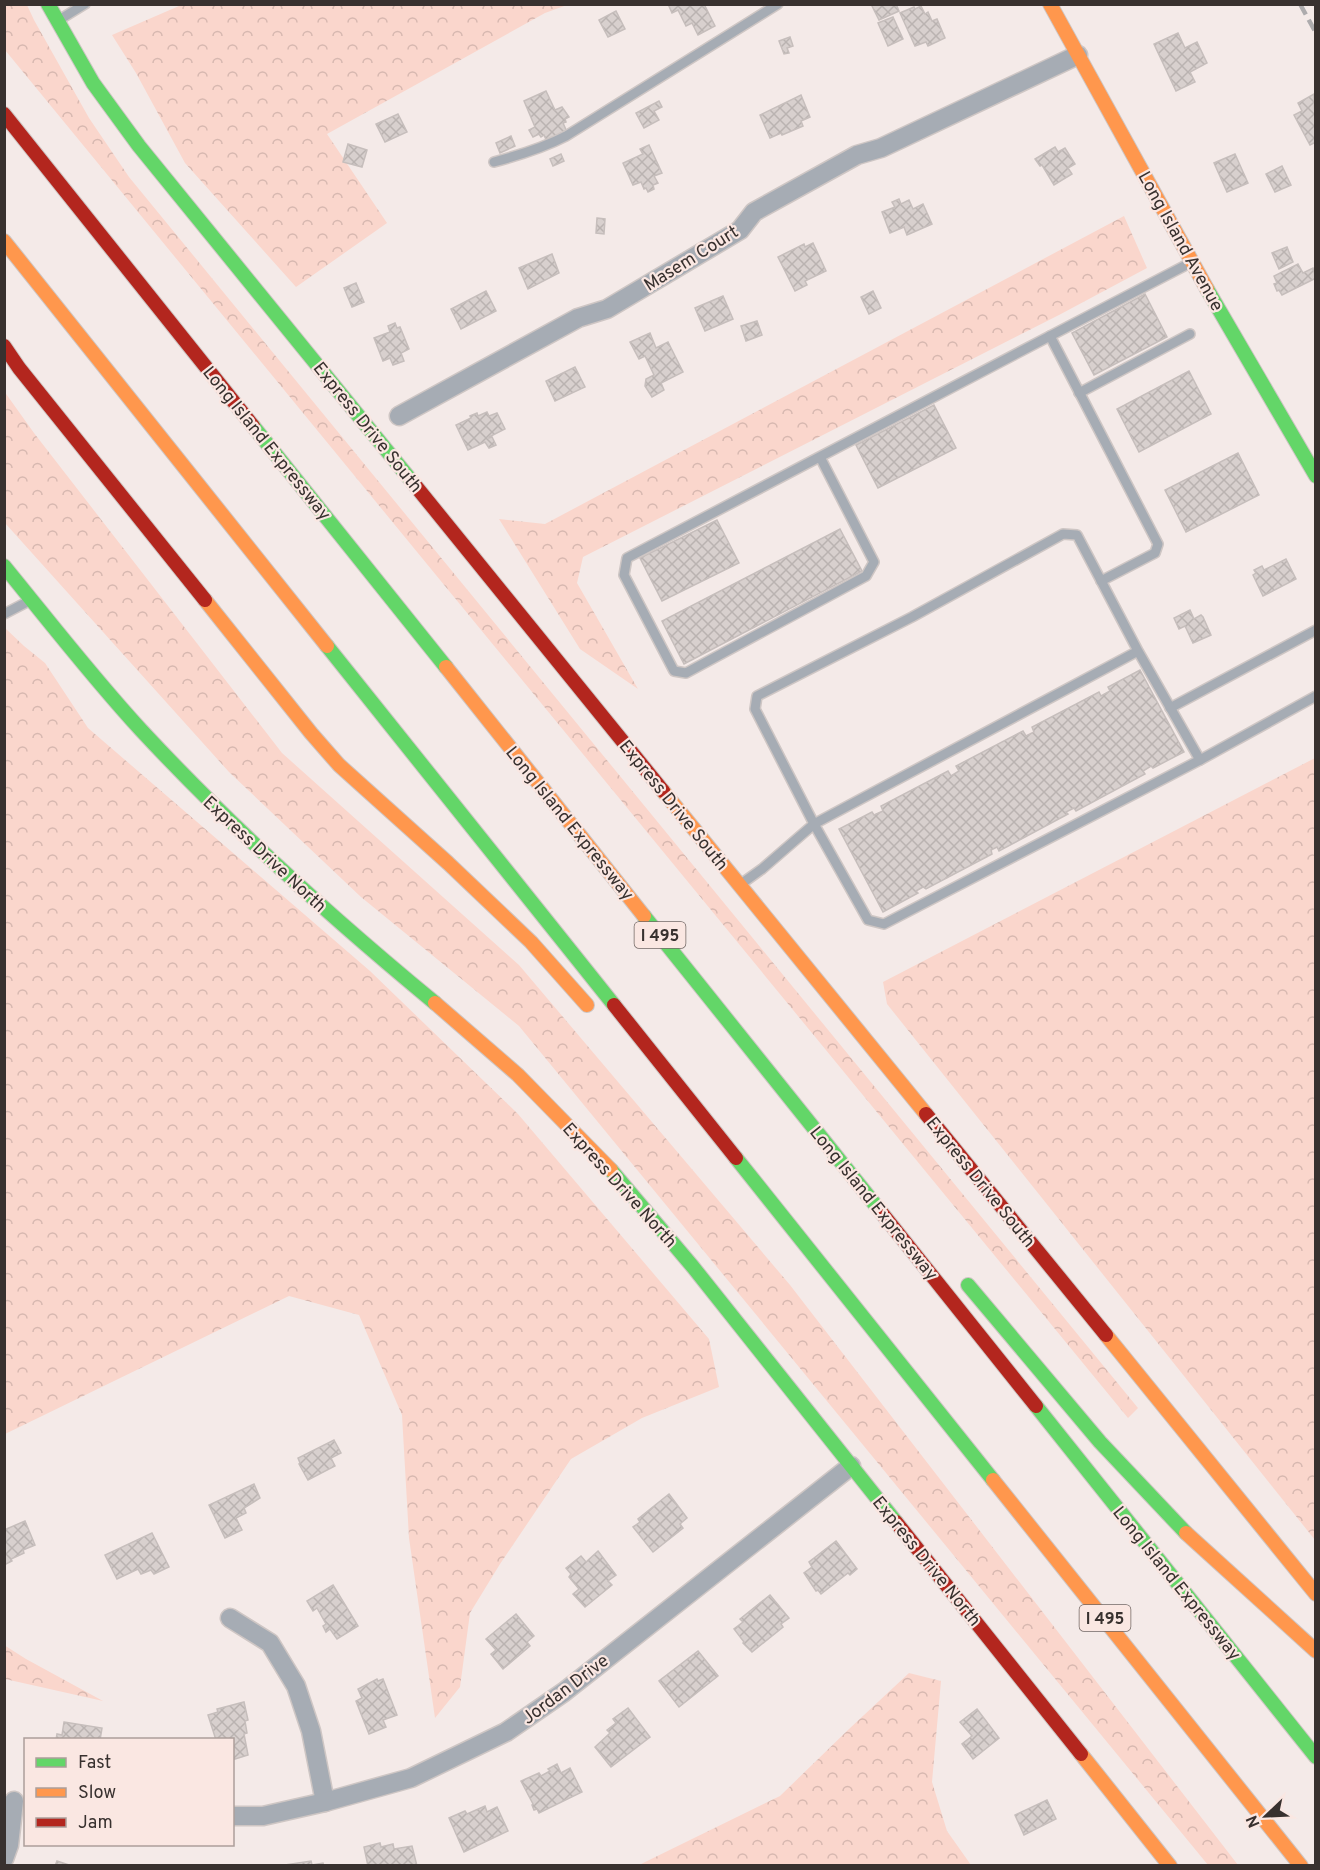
<svg xmlns="http://www.w3.org/2000/svg" width="1320" height="1870" font-family="Overpass,sans-serif">
<defs>
<pattern id="forest-crowns" width="20" height="18" patternUnits="userSpaceOnUse" patternTransform="scale(1.5)"><rect width="20" height="18" fill="#fad6cc"/><path d="M2 6a3 3 0 1 1 6 0M12 15a3 3 0 1 1 6 0" fill="none" stroke="#d7b8b0"/></pattern>
<pattern id="building-cross-hatch" width="8" height="8" patternUnits="userSpaceOnUse" patternTransform="scale(1.5)"><rect width="8" height="8" fill="#d8d0ce"/><path d="M0 0l8 8M0 8l8-8" fill="none" stroke="#bab3b1"/></pattern>
</defs>
<rect width="100%" height="100%" fill="#f4eae8"/>
<g fill="url(#forest-crowns)">
<path d="M 251,4 L 567,5 L 545,13 L 327,134 L 387,223 L 296,287 L 185,163 L 136,73 L 112,35 L 179,6 Z"/>
<path d="M 4,5 L 27,5 L 34,20 L 89,118 L 129,177 L 1138,1408 L 1128,1418 L 5,50 Z"/>
<path d="M 1124,216 L 1147,268 L 1059,315 L 583,557 L 577,583 L 638,689 L 580,649 L 499,519 L 545,524 Z"/>
<path d="M 4,391 L 34,433 L 282,753 L 519,965 L 790,1285 L 1238,1865 L 1208,1865 L 519,1026 L 361,897 L 229,772 L 5,523 Z"/>
<path d="M 4,627 L 24,646 L 45,663 L 88,728 L 370,971 L 518,1114 L 709,1339 L 719,1387 L 642,1418 L 571,1459 L 500,1564 L 470,1613 L 460,1687 L 435,1718 L 409,1538 L 402,1415 L 359,1315 L 289,1296 L 5,1434 Z"/>
<path d="M 1315,758 L 1315,1540 L 887,1004 L 883,982 Z"/>
<path d="M 4,1645 L 26,1659 L 103,1701 L 5,1679 Z"/>
<path d="M 909,1673 L 941,1681 L 932,1782 L 947,1831 L 971,1865 L 639,1865 L 780,1796 L 849,1729 Z"/>
</g>
<g fill="url(#building-cross-hatch)" stroke="#c6bebc" stroke-width="1.5">
<path d="M 668,4 L 704,4 L 715,26 L 698,35 L 692,23 L 686,26 L 678,10 L 672,13 Z"/>
<path d="M 871,4 L 896,4 L 899,11 L 879,20 Z"/>
<path d="M 921,6 L 925,14 L 928,12 L 932,21 L 937,19 L 945,38 L 928,46 L 926,42 L 915,46 L 900,13 L 914,7 L 915,9 Z"/>
<path d="M 616,11 L 625,29 L 608,37 L 599,20 Z"/>
<path d="M 893,17 L 903,39 L 888,46 L 878,23 Z"/>
<path d="M 1178,33 L 1185,48 L 1197,42 L 1207,63 L 1190,72 L 1195,82 L 1176,91 L 1154,44 Z"/>
<path d="M 790,37 L 793,46 L 787,48 L 789,53 L 784,54 L 779,41 Z"/>
<path d="M 546,91 L 555,110 L 562,107 L 569,117 L 565,119 L 566,122 L 563,123 L 567,132 L 547,142 L 544,135 L 541,137 L 539,134 L 533,137 L 529,130 L 535,127 L 524,101 Z"/>
<path d="M 1314,94 L 1316,142 L 1310,145 L 1294,115 L 1302,111 L 1298,103 Z"/>
<path d="M 801,95 L 810,117 L 801,121 L 803,126 L 782,135 L 781,133 L 770,138 L 760,115 Z"/>
<path d="M 659,101 L 662,107 L 654,111 L 659,120 L 644,128 L 636,113 Z"/>
<path d="M 398,114 L 407,132 L 385,142 L 376,124 Z"/>
<path d="M 511,136 L 515,146 L 500,153 L 496,143 Z"/>
<path d="M 348,144 L 367,150 L 362,167 L 343,162 Z"/>
<path d="M 649,145 L 662,173 L 654,176 L 658,183 L 653,185 L 654,189 L 648,192 L 646,188 L 644,189 L 641,182 L 633,185 L 623,163 L 643,154 L 640,149 Z"/>
<path d="M 1055,147 L 1058,152 L 1065,148 L 1075,164 L 1068,168 L 1072,174 L 1054,185 L 1042,165 L 1040,166 L 1035,159 Z"/>
<path d="M 561,154 L 564,161 L 553,166 L 550,159 Z"/>
<path d="M 1235,154 L 1248,183 L 1227,192 L 1214,163 Z"/>
<path d="M 1282,166 L 1291,185 L 1275,192 L 1266,174 Z"/>
<path d="M 899,199 L 901,204 L 909,200 L 913,209 L 923,204 L 932,224 L 907,235 L 904,227 L 890,233 L 882,212 L 895,207 L 892,202 Z"/>
<path d="M 597,218 L 605,219 L 604,234 L 596,233 Z"/>
<path d="M 813,243 L 826,271 L 805,281 L 807,285 L 795,291 L 778,257 L 804,244 L 805,247 Z"/>
<path d="M 1287,247 L 1293,262 L 1279,269 L 1272,253 Z"/>
<path d="M 552,254 L 559,273 L 528,289 L 519,268 Z"/>
<path d="M 1298,264 L 1303,273 L 1313,268 L 1316,278 L 1282,295 L 1279,290 L 1277,291 L 1274,284 L 1277,283 L 1274,276 Z"/>
<path d="M 356,283 L 364,302 L 352,307 L 344,288 Z"/>
<path d="M 486,291 L 496,311 L 461,329 L 451,309 Z"/>
<path d="M 873,291 L 881,308 L 869,314 L 861,297 Z"/>
<path d="M 1145,294 L 1167,337 L 1094,375 L 1072,333 Z"/>
<path d="M 723,296 L 733,319 L 705,331 L 695,308 Z"/>
<path d="M 757,321 L 762,335 L 746,341 L 741,326 Z"/>
<path d="M 395,323 L 397,328 L 400,327 L 409,349 L 401,353 L 404,361 L 393,365 L 390,358 L 383,361 L 374,338 L 390,332 L 388,326 Z"/>
<path d="M 650,333 L 656,348 L 668,342 L 683,372 L 661,383 L 664,390 L 652,397 L 645,386 L 646,379 L 654,375 L 645,356 L 639,359 L 630,342 Z"/>
<path d="M 575,367 L 585,387 L 555,401 L 546,381 Z"/>
<path d="M 1189,371 L 1211,414 L 1139,452 L 1117,409 Z"/>
<path d="M 934,405 L 956,448 L 878,488 L 856,445 Z"/>
<path d="M 487,412 L 489,416 L 497,413 L 505,429 L 489,437 L 489,438 L 492,437 L 496,445 L 489,448 L 485,442 L 468,450 L 456,425 L 471,418 L 470,416 L 477,413 L 478,416 Z"/>
<path d="M 1238,453 L 1259,495 L 1186,532 L 1165,490 Z"/>
<path d="M 717,520 L 739,563 L 662,601 L 640,558 Z"/>
<path d="M 840,529 L 862,571 L 684,664 L 662,621 Z"/>
<path d="M 1286,559 L 1296,579 L 1263,596 L 1253,575 L 1256,573 L 1254,570 L 1262,566 L 1264,570 Z"/>
<path d="M 1190,610 L 1194,619 L 1201,615 L 1203,617 L 1211,635 L 1193,643 L 1185,626 L 1179,629 L 1174,618 Z"/>
<path d="M 1140,670 L 1184,752 L 1153,768 L 1151,766 L 1143,771 L 1145,774 L 1076,811 L 1074,808 L 1066,812 L 1068,814 L 999,851 L 997,847 L 991,850 L 992,854 L 926,889 L 923,887 L 916,891 L 918,893 L 883,912 L 839,829 L 872,812 L 874,815 L 883,811 L 881,806 L 948,771 L 951,776 L 959,771 L 956,766 L 1023,731 L 1026,736 L 1034,732 L 1032,727 L 1099,692 L 1101,696 L 1110,691 L 1108,687 Z"/>
<path d="M 334,1440 L 341,1453 L 331,1458 L 335,1466 L 308,1480 L 299,1464 L 300,1463 L 298,1458 Z"/>
<path d="M 254,1484 L 260,1498 L 244,1508 L 246,1513 L 236,1518 L 242,1530 L 225,1538 L 209,1505 Z"/>
<path d="M 669,1494 L 687,1518 L 680,1524 L 683,1528 L 653,1552 L 633,1527 L 640,1522 L 638,1519 Z"/>
<path d="M 25,1521 L 35,1545 L 23,1550 L 24,1553 L 11,1559 L 12,1561 L 4,1565 L 4,1530 Z"/>
<path d="M 152,1533 L 169,1567 L 154,1574 L 151,1570 L 141,1574 L 138,1569 L 117,1579 L 105,1555 Z"/>
<path d="M 836,1541 L 857,1569 L 850,1575 L 848,1573 L 821,1594 L 818,1590 L 816,1591 L 804,1573 L 812,1567 L 809,1562 Z"/>
<path d="M 598,1551 L 616,1575 L 608,1581 L 612,1585 L 585,1607 L 573,1594 L 579,1589 L 569,1577 L 571,1574 L 566,1568 L 581,1556 L 586,1562 Z"/>
<path d="M 333,1585 L 358,1626 L 337,1639 L 330,1629 L 326,1632 L 323,1626 L 326,1624 L 317,1608 L 313,1611 L 307,1601 Z"/>
<path d="M 770,1595 L 789,1618 L 781,1624 L 783,1627 L 752,1652 L 743,1643 L 744,1642 L 734,1629 L 743,1622 L 740,1619 Z"/>
<path d="M 516,1614 L 534,1636 L 527,1642 L 530,1646 L 503,1669 L 491,1654 L 496,1650 L 486,1639 Z"/>
<path d="M 698,1651 L 718,1676 L 679,1707 L 659,1681 Z"/>
<path d="M 377,1679 L 378,1681 L 383,1679 L 397,1715 L 383,1720 L 386,1727 L 369,1734 L 356,1701 L 362,1698 L 358,1689 Z"/>
<path d="M 244,1702 L 248,1720 L 245,1721 L 247,1733 L 244,1734 L 248,1755 L 232,1760 L 232,1740 L 216,1740 L 208,1715 L 218,1712 L 217,1709 Z"/>
<path d="M 628,1708 L 650,1737 L 611,1767 L 595,1747 L 610,1733 L 607,1730 L 616,1723 L 613,1719 Z"/>
<path d="M 977,1709 L 999,1738 L 973,1759 L 962,1744 L 972,1736 L 960,1722 Z"/>
<path d="M 64,1722 L 102,1728 L 100,1740 L 56,1740 L 57,1734 L 62,1735 Z"/>
<path d="M 557,1764 L 561,1773 L 570,1768 L 582,1792 L 539,1813 L 537,1809 L 534,1810 L 532,1805 L 533,1804 L 521,1781 L 539,1773 L 541,1776 L 550,1771 L 548,1769 Z"/>
<path d="M 1047,1800 L 1056,1819 L 1024,1835 L 1015,1815 Z"/>
<path d="M 485,1806 L 487,1812 L 497,1807 L 508,1831 L 464,1852 L 449,1818 L 465,1811 L 467,1814 Z"/>
<path d="M 380,1843 L 381,1847 L 393,1844 L 394,1849 L 412,1846 L 417,1866 L 368,1866 L 364,1847 Z"/>
<path d="M 57,1861 L 72,1866 L 55,1866 Z"/>
<path d="M 311,1861 L 312,1865 L 323,1863 L 324,1866 L 278,1866 Z"/>
</g>
<g fill="none" stroke-linecap="round" stroke-linejoin="round">
<defs>
<g id="lane">
<path d="M 59,20 L 85,4"/>
<path d="M 494,162 C 520,155 543,148 566,136 L 778,4"/>
<path d="M 1079,393 L 1190,334"/>
<path d="M 820,457 L 874,562 L 866,576 L 686,673 L 674,671 L 624,575 L 627,558 L 1050,336"/>
<path d="M 1101,581 L 1155,553 L 1158,544 L 1050,336 L 1190,263"/>
<path d="M 4,614 L 29,601"/>
<path d="M 1170,708 L 1316,630"/>
<path d="M 1200,760 L 1316,696"/>
<path d="M 741,884 L 762,869 L 814,824 L 1138,651 L 1077,535 L 1063,534 L 912,617 L 757,696 L 755,709 L 814,824 L 868,920 L 884,924 L 1200,760 L 1138,651"/>
</g>
<g id="street">
<path d="M 399,416 L 578,318 L 607,309 L 740,230 L 754,212 L 857,155 L 881,148 L 1078,55"/>
<path d="M 230,1618 L 270,1643 L 296,1686 L 311,1731 L 325,1802"/>
<path d="M 232,1816 L 263,1816 L 325,1802 L 411,1778 L 506,1732 L 564,1692 L 851,1466"/>
<path d="M 4,1859 L 9,1845 L 14,1801"/>
</g>
<g id="fast">
<path d="M 48,4 L 93,83 L 139,146 L 414,484"/>
<path d="M 1207,289 L 1316,476"/>
<path d="M 253,426 L 446,667"/>
<path d="M 4,566 C 49,621 93,678 141,730 C 232,828 332,918 435,1003"/>
<path d="M 327,646 L 614,1005"/>
<path d="M 644,916 L 881,1212"/>
<path d="M 736,1158 L 993,1480"/>
<path d="M 611,1170 L 693,1267 L 896,1522"/>
<path d="M 968,1285 L 1100,1442 L 1186,1533"/>
<path d="M 1036,1406 L 1316,1757"/>
</g>
<g id="slow">
<path d="M 1050,4 L 1207,289"/>
<path d="M 4,241 L 327,646"/>
<path d="M 205,600 L 311,733 L 339,765 L 448,863 L 531,942 L 587,1005"/>
<path d="M 446,667 L 644,916"/>
<path d="M 663,791 L 926,1114"/>
<path d="M 435,1003 L 518,1075 L 611,1170"/>
<path d="M 1106,1335 L 1316,1594"/>
<path d="M 993,1480 L 1301,1866"/>
<path d="M 1186,1533 L 1316,1651"/>
<path d="M 1081,1754 L 1170,1866"/>
</g>
<g id="jam">
<path d="M 4,114 L 253,426"/>
<path d="M 4,346 L 19,368 L 205,600"/>
<path d="M 414,484 L 663,791"/>
<path d="M 614,1005 L 736,1158"/>
<path d="M 926,1114 L 1106,1335"/>
<path d="M 881,1212 L 1036,1406"/>
<path d="M 896,1522 L 1081,1754"/>
</g>
</defs>
<use href="#lane" stroke="#cec6c4" stroke-width="12"/>
<use href="#street" stroke="#cec6c4" stroke-width="21"/>
<use href="#fast" stroke="#cec6c4" stroke-width="16"/>
<use href="#slow" stroke="#cec6c4" stroke-width="16"/>
<use href="#jam" stroke="#cec6c4" stroke-width="16"/>
<use href="#lane" stroke="#a6acb4" stroke-width="9"/>
<use href="#street" stroke="#a6acb4" stroke-width="18"/>
<use href="#fast" stroke="#63d668" stroke-width="14"/>
<use href="#slow" stroke="#ff974d" stroke-width="14"/>
<use href="#jam" stroke="#b3261e" stroke-width="14"/>
<path stroke="#adabad" stroke-width="4.5" stroke-dasharray="12 6" stroke-linecap="butt" d="M 1300,4 L 1316,33"/>
</g>
<g text-anchor="middle" stroke-width="4.5" stroke-linejoin="round" paint-order="stroke">
<g fill="#fae7e2" stroke="#726865" stroke-width="1.5">
<rect x="634.5" y="922" width="51" height="26" rx="4.5"/>
<rect x="1079.5" y="1605" width="51" height="26" rx="4.5"/>
</g>
<g font-size="16" font-weight="bold" fill="#38312f">
<text x="660" y="941">I 495</text>
<text x="1105" y="1624">I 495</text>
</g>
<g font-size="18" fill="#38312f" stroke="#fae7e2">
<text transform="translate(1181 241) rotate(61)" y="6">Long Island Avenue</text>
<text transform="translate(691 258) rotate(-32)" y="6">Masem Court</text>
<text transform="translate(368 427) rotate(51)" y="6">Express Drive South</text>
<text transform="translate(267 443) rotate(51)" y="6">Long Island Expressway</text>
<text transform="translate(674 805) rotate(51)" y="6">Express Drive South</text>
<text transform="translate(570 823) rotate(51)" y="6">Long Island Expressway</text>
<text transform="translate(265 854) rotate(43)" y="6">Express Drive North</text>
<text transform="translate(981 1182) rotate(51)" y="6">Express Drive South</text>
<text transform="translate(620 1185) rotate(48)" y="6">Express Drive North</text>
<text transform="translate(874 1203) rotate(51)" y="6">Long Island Expressway</text>
<text transform="translate(927 1561) rotate(51)" y="6">Express Drive North</text>
<text transform="translate(1177 1583) rotate(51)" y="6">Long Island Expressway</text>
<text transform="translate(565 1689) rotate(-37)" y="6">Jordan Drive</text>
</g>
</g>
<rect width="1320" height="1870" fill="none" stroke="#38312f" stroke-width="12"/>
<rect x="24" y="1738" width="210" height="108" fill="#fae7e2" stroke="#ac9e9a" stroke-width="1.5"/>
<rect x="36" y="1758" width="30" height="9" fill="#63d668" stroke="#ac9e9a" stroke-width="1.5"/>
<text x="78" y="1768" font-size="18" fill="#38312f">Fast</text>
<rect x="36" y="1788" width="30" height="9" fill="#ff974d" stroke="#ac9e9a" stroke-width="1.5"/>
<text x="78" y="1798" font-size="18" fill="#38312f">Slow</text>
<rect x="36" y="1818" width="30" height="9" fill="#b3261e" stroke="#ac9e9a" stroke-width="1.5"/>
<text x="78" y="1828" font-size="18" fill="#38312f">Jam</text>
<g transform="translate(1266 1816) rotate(247)" stroke="#fae7e2" stroke-width="4.5" paint-order="stroke">
<path d="M0-4.5L10 22L0 15L-10 22Z" fill="#38312f"/>
<text y="-9" font-size="16" font-weight="bold" text-anchor="middle" fill="#38312f">N</text>
</g>
</svg>
